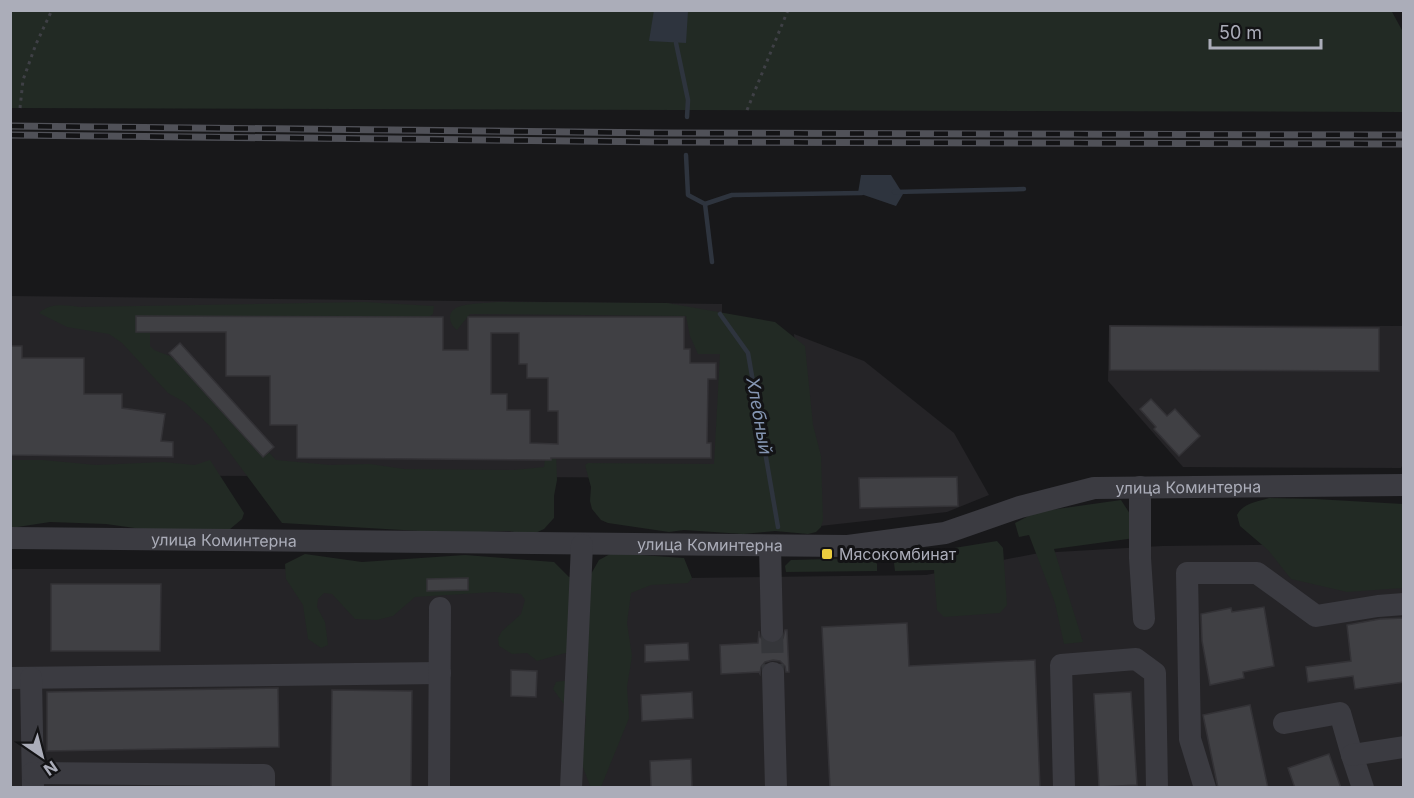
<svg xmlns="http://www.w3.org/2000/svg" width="1414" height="798" font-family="Inter,sans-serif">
<rect width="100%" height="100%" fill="#18181a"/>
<g fill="#252427">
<path d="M 11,296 L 722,304 L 722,478 L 11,475 Z"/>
<path d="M 1109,325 L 1403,326 L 1403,464 L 1401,468 L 1183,467 L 1108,381 Z"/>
<path d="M 794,334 L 864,361 L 954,433 L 989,495 L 947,512 L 811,527 Z"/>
<path d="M 1403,543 L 1403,787 L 11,788 L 11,569 L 282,569 L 610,579 L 926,575 L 1039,553 L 1162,546 Z"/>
</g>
<g fill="#222a24">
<path d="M 1391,10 L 1403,32 L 1403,112 L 11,108 L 11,11 Z"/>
<path d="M 363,302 L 434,306 L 433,314 L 424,320 L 150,323 L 150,346 L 154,350 L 183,361 L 276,460 L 330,465 L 370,464 L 404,469 L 514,470 L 544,467 L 546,453 L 556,453 L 557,480 L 554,496 L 554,518 L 544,529 L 531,535 L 509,531 L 454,533 L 282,523 L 210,426 L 184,402 L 168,393 L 122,343 L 109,334 L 67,327 L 39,313 C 50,303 65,305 79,307 Z"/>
<path d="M 498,302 L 667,303 L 775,322 L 805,346 L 813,425 L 821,456 L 823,520 L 821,527 L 816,532 L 808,534 L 775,531 L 743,534 L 684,530 L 669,532 L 608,523 L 601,520 L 592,509 L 590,501 L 591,487 L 585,465 L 588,463 L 714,464 L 720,354 L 698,354 L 690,336 L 686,316 L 470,314 L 457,330 C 449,324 446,312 458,307 C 467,303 488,303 498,302 Z"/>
<path d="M 10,460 L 43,460 L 96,465 L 163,462 L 195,465 L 210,460 L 244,513 L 242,519 L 230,529 L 142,529 L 106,524 L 50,522 L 11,528 Z"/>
<path d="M 1269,498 L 1315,499 L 1403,504 L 1403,588 L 1347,592 L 1291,579 L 1268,550 L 1240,526 L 1237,515 C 1243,503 1257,502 1269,498 Z"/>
<path d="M 1121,500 L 1132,517 L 1135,538 L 1054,549 L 1083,642 L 1064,644 L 1055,603 L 1029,535 L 1019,537 L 1015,523 L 1036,512 Z"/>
<path d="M 997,541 L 1003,548 L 1007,605 L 1000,613 L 944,617 L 937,610 L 934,570 L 895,571 L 894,563 L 899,557 Z"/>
<path d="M 612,553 L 684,558 L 692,578 L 688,583 L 651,585 L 631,593 L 627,623 L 632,656 L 627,687 L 629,718 L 601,787 L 591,788 L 582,765 L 586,716 L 566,707 L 553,689 L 556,682 C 567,679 578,684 588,678 L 584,665 L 565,653 L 537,661 L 527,653 L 512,654 L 499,646 L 498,638 L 502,631 L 521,614 L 525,600 L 521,594 L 494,592 L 415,597 L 393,616 L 377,620 L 355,619 L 332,594 L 324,593 L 318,599 L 317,607 L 325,622 L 328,645 L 321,648 L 308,639 L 303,605 L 286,579 L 285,564 L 305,554 L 362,562 L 465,555 L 554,562 L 569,577 L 591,574 L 599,560 Z"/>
<path d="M 873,558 L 877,564 L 877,571 L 786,572 L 785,566 L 791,560 Z"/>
</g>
<g fill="#2e343e">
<path d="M 654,10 L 688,11 L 686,43 L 649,41 Z"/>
<path d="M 861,175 L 891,175 L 903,194 L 896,206 L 858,193 Z"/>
</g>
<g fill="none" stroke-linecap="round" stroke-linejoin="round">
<g stroke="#2e343e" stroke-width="4.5">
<path d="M 676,43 L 688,100 L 687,117"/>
<path d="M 686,155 L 688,195 L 705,204 L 712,262"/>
<path d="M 894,192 L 1024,189"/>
<path d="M 705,204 L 732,195 L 862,193"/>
<path d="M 720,314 L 748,353 L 778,527"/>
</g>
</g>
<g fill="#404044" stroke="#333236" stroke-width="1.5" fill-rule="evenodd">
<path d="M 136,316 L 443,317 L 443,350 L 468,350 L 468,317 L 684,317 L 684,349 L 690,349 L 690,363 L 716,363 L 716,379 L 708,379 L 707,443 L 711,443 L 711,458 L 551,458 L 551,460 L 297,458 L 297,425 L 270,425 L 270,376 L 226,376 L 226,332 L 136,332 ZM 491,333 L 519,333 L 519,364 L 527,364 L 527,378 L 548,378 L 548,411 L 558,411 L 558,444 L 530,443 L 530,410 L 507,410 L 507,394 L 491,394 Z"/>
<path d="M 1110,326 L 1379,328 L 1379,371 L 1110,370 Z"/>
<path d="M 180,343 L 274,447 L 263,457 L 169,353 Z"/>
<path d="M 10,346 L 22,346 L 22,358 L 84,358 L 84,394 L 122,394 L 122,408 L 165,414 L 161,441 L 173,442 L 173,457 L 10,455 Z"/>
<path d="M 1151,399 L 1167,416 L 1175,409 L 1200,436 L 1179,456 L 1154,429 L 1156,427 L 1140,409 Z"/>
<path d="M 957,477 L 958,506 L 860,508 L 859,478 Z"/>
<path d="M 468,578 L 468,590 L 427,591 L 427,579 Z"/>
<path d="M 51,584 L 161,584 L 160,651 L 51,651 Z"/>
<path d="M 1264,607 L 1274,666 L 1243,672 L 1244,678 L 1210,685 L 1202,641 L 1201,614 L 1231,608 L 1232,612 Z"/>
<path d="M 1404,618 L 1404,682 L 1355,689 L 1353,676 L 1308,682 L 1306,667 L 1351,661 L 1347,625 L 1380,619 Z"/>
<path d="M 907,623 L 909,666 L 1035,660 L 1040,788 L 830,788 L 822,627 Z"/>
<path d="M 785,630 L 787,630 L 789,672 L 786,672 L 785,666 L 780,661 L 773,660 L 765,662 L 761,667 L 760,674 L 759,672 L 721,674 L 720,645 L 758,643 L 759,631 L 760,637 L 765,642 L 773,644 L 779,642 L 783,638 Z"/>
<path d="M 688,643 L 689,660 L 645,662 L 645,645 Z"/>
<path d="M 511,670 L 537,671 L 536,697 L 511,696 Z"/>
<path d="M 278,688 L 279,747 L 47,751 L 47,692 Z"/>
<path d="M 332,690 L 412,691 L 411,788 L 331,788 Z"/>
<path d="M 692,692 L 693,718 L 642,721 L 641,695 Z"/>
<path d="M 1131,692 L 1137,785 L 1099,787 L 1094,694 Z"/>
<path d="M 1250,705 L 1268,788 L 1218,788 L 1203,715 Z"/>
<path d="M 1329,754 L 1341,788 L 1295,788 L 1288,768 Z"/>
<path d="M 691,759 L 692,788 L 651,788 L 650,761 Z"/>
</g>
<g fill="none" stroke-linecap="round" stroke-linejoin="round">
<path stroke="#35363a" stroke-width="22" stroke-dasharray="22 11" stroke-linecap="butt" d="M 772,631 L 773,673"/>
<g stroke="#3f4046" stroke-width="3" stroke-dasharray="3 4.5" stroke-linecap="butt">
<path d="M 20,108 L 23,80 L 36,44 L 52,10"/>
<path d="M 747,110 L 788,10"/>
</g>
<g stroke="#3b3b41" stroke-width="22">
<path d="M 1140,487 L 1140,558 L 1144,619"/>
<path id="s1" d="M 10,538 L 848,546 L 945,533 L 1020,507 L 1094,488 L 1404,485"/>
<path d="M 770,546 L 772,631"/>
<path d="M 773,673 L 776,788"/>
<path d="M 10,678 L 440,673"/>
<path d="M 31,678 L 33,787"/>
<path d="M 1284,723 L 1340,713 L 1352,755 L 1363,788"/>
<path d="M 1352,755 L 1404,747"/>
<path d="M 33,773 L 264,775 L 264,788"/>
<path d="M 439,788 L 440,608"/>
<path d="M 571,788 L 582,545"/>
<path d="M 1064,788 L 1061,665 L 1136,659 L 1155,673 L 1157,788"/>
<path d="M 1205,788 L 1190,739 L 1187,573 L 1257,573 L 1316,616 L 1378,606 L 1404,604"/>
</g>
<defs>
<g id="rail">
<path d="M 10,126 L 663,133 L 1404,135"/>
<path d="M 10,135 L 663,142 L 1404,144"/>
</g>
</defs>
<use href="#rail" stroke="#505158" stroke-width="7"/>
<use href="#rail" stroke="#131315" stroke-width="4.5" stroke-dasharray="14" stroke-linecap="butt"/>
</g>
<rect fill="#ebcd3f" stroke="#131315" stroke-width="2" x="821" y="548" width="12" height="12" rx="3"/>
<g text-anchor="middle" stroke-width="6" stroke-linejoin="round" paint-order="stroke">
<g font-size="16" fill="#abadb9" stroke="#131315">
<text dy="6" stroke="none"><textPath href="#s1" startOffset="1186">улица Коминтерна</textPath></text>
<text dy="6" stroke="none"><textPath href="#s1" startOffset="214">улица Коминтерна</textPath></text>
<text dy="6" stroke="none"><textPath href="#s1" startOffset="700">улица Коминтерна</textPath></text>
</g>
<g font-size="16" fill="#abadb9" stroke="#131315" text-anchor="start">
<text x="839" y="560">Мясокомбинат</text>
</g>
<g font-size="18" font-style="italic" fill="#8495b2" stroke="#131315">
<text transform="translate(759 416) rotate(80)" y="6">Хлебный</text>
</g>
</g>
<rect width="1414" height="798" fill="none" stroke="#abadb9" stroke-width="24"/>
<g transform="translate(42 756) rotate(145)" stroke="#131315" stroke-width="4.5" paint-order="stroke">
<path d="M0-4.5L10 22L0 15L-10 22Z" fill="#abadb9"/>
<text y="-9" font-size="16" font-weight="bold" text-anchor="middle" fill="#abadb9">N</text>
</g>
<path d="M1210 39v9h111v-9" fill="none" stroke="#abadb9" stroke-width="3"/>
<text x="1219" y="39" font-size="18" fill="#abadb9" stroke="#131315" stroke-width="4.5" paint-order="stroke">50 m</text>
</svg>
